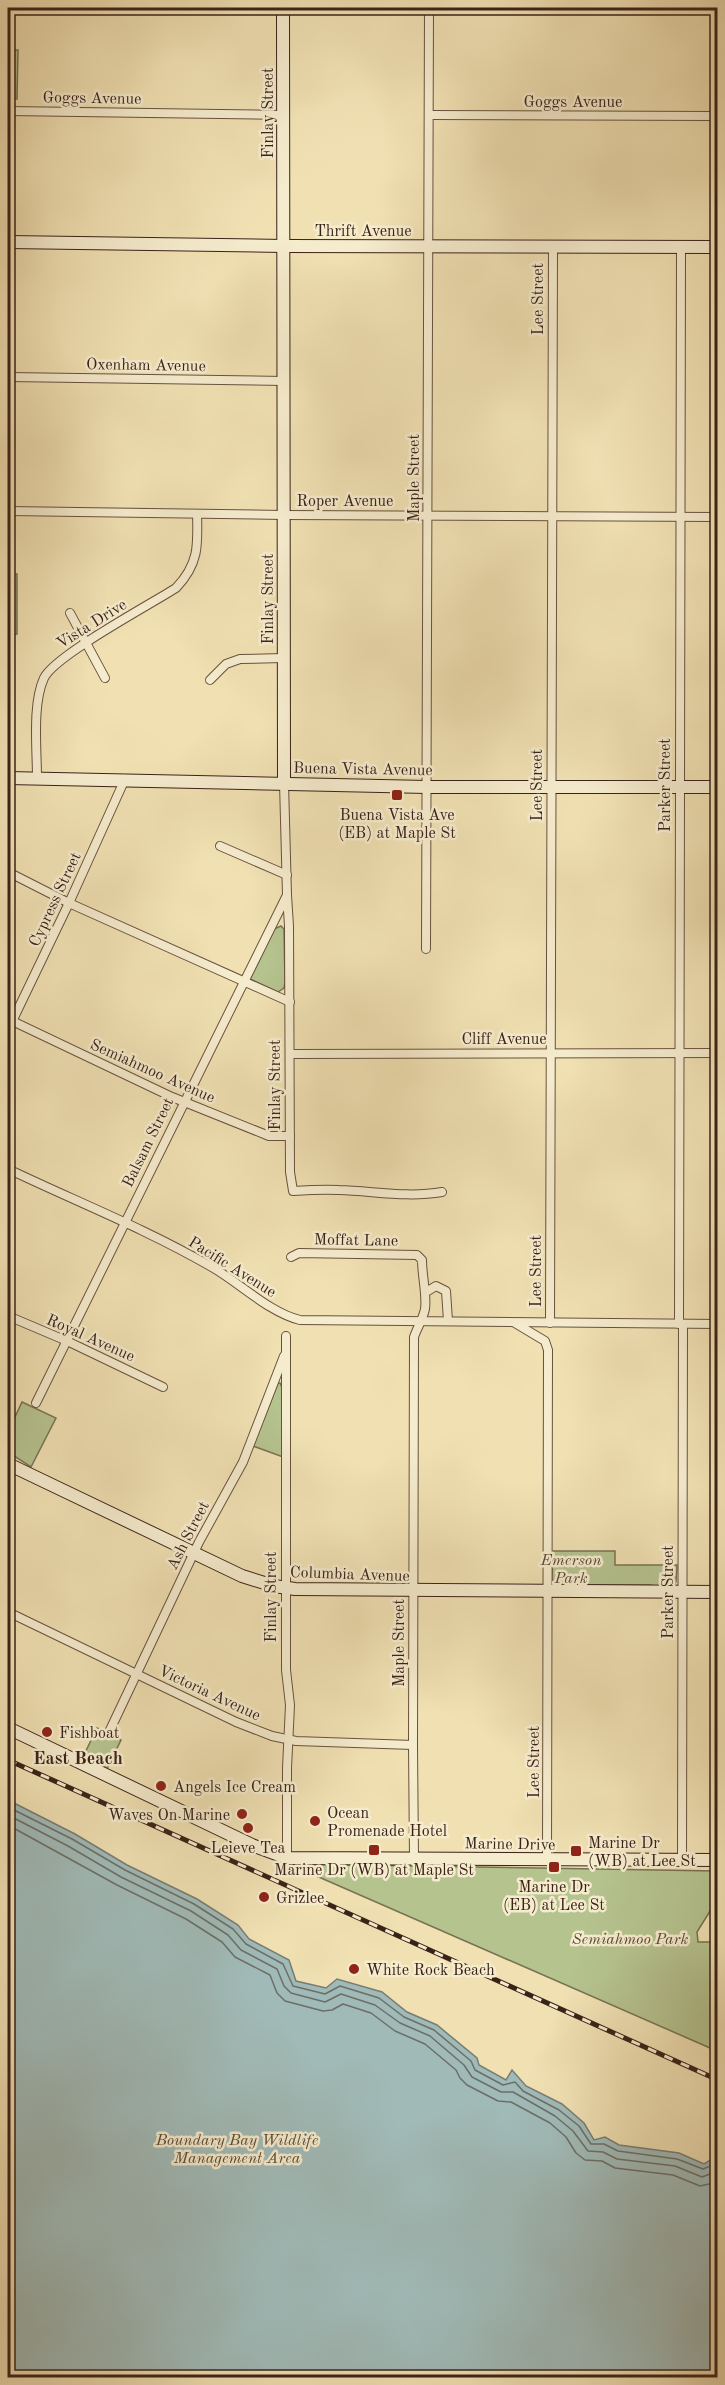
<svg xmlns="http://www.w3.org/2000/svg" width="725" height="2385" font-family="'Old Standard TT',serif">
<rect width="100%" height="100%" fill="#f0e0b2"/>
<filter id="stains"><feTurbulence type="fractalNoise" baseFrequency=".00333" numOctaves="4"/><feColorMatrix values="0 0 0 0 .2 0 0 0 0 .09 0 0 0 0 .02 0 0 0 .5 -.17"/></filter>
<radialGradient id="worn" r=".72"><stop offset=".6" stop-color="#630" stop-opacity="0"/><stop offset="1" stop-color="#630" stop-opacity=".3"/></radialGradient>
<g fill="#b5c38f" stroke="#787254" stroke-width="1.5">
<path d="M 8,50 L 18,50 L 17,99 L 8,99 Z"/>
<path d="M 8,574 L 17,574 L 17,634 L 8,635 Z"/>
<path d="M 281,926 L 284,929 L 285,983 L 284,988 L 278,992 L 250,979 L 274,929 Z"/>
<path d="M 278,1383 L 280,1383 L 283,1390 L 283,1457 L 253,1446 Z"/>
<path d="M 22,1402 L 56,1418 L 31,1467 L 8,1452 L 8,1432 Z"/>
<path d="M 553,1551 L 615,1551 L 615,1565 L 677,1565 L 676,1582 L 671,1587 L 660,1588 L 651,1585 L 555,1585 L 552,1578 Z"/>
<path d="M 97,1728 L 121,1740 L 107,1769 L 83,1757 Z"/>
<path d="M 289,1864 L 717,1871 L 717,1900 L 697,1932 L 698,1942 L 717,1942 L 717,2051 Z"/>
</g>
<path fill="#a0bab7" stroke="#777d77" stroke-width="1.5" d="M 8,1800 L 75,1834 L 127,1865 L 197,1899 L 238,1925 L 249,1939 L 289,1960 L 296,1981 L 326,1988 L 337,1979 L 382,1992 L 407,2012 L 437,2025 L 477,2058 L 479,2065 L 506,2080 L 512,2070 L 526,2086 L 562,2104 L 584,2123 L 594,2140 L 605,2137 L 619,2145 L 679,2153 L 704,2164 L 717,2156 L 717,2377 L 8,2377 Z"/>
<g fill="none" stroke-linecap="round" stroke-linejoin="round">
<g stroke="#6d6e68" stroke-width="1.5">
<path d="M 8,1807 L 72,1839 L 125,1870 L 194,1904 L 233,1929 L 246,1944 L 283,1964 L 293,1986 L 325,1994 L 340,1986 L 379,1998 L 404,2017 L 434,2030 L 471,2061 L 475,2070 L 503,2085 L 515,2082 L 523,2091 L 559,2110 L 579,2126 L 591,2144 L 604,2144 L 618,2151 L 677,2159 L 703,2169 L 718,2163"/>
<path d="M 8,1815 L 68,1846 L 121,1877 L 191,1911 L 228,1935 L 241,1950 L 277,1969 L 284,1986 L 291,1993 L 325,2002 L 341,1994 L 375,2005 L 400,2023 L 430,2036 L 464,2065 L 472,2077 L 501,2092 L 513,2092 L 555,2116 L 573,2131 L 588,2151 L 603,2152 L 617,2159 L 675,2166 L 702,2177 L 718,2171"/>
<path d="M 8,1825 L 117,1885 L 186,1919 L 222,1942 L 235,1957 L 270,1975 L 277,1993 L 285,2001 L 323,2011 L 332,2010 L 343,2004 L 371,2013 L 395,2031 L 425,2044 L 456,2070 L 460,2078 L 467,2085 L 498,2101 L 511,2102 L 550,2123 L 566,2137 L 576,2153 L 585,2160 L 602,2161 L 615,2168 L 673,2175 L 700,2186 L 718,2182"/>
</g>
<defs>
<g id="street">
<path d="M 8,111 L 284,115"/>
<path d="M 429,115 L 718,116"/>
<path d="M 8,377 L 284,381"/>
<path d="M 8,511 L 284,515 L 718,517"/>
<path d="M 70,613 L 105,678"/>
<path d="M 210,680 L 226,664 L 240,659 L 283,658"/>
<path d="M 37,778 C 37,749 32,704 44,678 C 54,656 151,604 176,588 C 199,564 198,545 197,514"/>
<path d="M 284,783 L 287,895 L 289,926 L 290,1172 L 293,1191 C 308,1190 324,1189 339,1190 C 374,1191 407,1198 442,1192"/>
<path d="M 220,846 L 287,875"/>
<path d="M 8,872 L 69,903 L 290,1002"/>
<path d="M 426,949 L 429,8"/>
<path d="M 8,1019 L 172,1097 L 269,1136 L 290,1136"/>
<path d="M 8,1030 L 69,903 L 125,779"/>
<path d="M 290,1054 L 718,1053"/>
<path d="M 8,1169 C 75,1201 146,1229 210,1266 C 239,1282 268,1312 300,1320 L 718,1324"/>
<path d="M 291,1257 L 299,1253 L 417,1255 L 422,1260 C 422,1276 427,1295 425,1309 C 423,1319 417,1328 414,1337 L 413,1745 L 414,1858"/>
<path d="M 426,1292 L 436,1286 L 446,1291 L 448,1321"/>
<path d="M 8,1316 L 67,1341 L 163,1387"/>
<path d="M 515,1323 L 545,1341 L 548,1350 L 547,1860"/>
<path d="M 550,1323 L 553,247"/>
<path d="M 679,1324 L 681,247"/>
<path d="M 286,1336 L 286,1670 L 290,1705 L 287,1768 L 287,1858"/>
<path d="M 36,1403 L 287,895"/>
<path d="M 8,1612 L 236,1722 L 272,1736 L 296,1741 L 413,1745"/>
<path d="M 110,1730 L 199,1542 L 243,1462 L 284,1356"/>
<path d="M 682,1860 L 683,1324"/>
</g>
<g id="secondary">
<path d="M 283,8 L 284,783"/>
<path d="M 8,242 L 284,246 L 718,247"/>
<path d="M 8,778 L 427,787 L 718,787"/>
<path d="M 8,1464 L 242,1576 L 274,1586 L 295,1589 L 718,1592"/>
<path d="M 8,1728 L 252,1845 L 287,1858 L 718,1860"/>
</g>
</defs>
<use href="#street" stroke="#68523e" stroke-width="10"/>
<use href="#secondary" stroke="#3a2218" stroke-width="14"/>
<use href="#street" stroke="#f5ebcd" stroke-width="8"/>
<use href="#secondary" stroke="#f5ebcd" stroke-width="12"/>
<defs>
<path id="rail" d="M 8,1760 L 718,2080"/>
</defs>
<use href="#rail" stroke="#3a2218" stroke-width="5"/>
<use href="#rail" stroke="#f5ebcd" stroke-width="3" stroke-dasharray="9" stroke-linecap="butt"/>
</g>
<g fill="#8f2418" stroke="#f5ebcd" stroke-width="2">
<rect x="391" y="789" width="12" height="12" rx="3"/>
<circle cx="47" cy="1732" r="6"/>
<circle cx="161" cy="1786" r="6"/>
<circle cx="242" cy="1814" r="6"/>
<circle cx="315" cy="1821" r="6"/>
<circle cx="248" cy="1828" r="6"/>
<rect x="368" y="1844" width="12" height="12" rx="3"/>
<rect x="570" y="1845" width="12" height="12" rx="3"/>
<rect x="548" y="1861" width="12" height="12" rx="3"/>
<circle cx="264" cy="1897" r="6"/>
<circle cx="354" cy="1969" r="6"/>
</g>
<g text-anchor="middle" stroke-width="5" stroke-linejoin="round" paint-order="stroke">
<g font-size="16" fill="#3a2218" stroke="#f5ebcd">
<text transform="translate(92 97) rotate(1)" y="6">Goggs Avenue</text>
<text x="573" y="107">Goggs Avenue</text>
<text transform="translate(267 113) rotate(-90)" y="6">Finlay Street</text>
<text x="363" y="236">Thrift Avenue</text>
<text transform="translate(537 299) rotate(-90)" y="6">Lee Street</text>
<text transform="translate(146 364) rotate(1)" y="6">Oxenham Avenue</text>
<text transform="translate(413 478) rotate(-90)" y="6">Maple Street</text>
<text x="345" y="506">Roper Avenue</text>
<text transform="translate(267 599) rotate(-90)" y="6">Finlay Street</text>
<text transform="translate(91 623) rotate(-32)" y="6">Vista Drive</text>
<text transform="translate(363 768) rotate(1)" y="6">Buena Vista Avenue</text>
<text transform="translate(536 785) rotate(-90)" y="6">Lee Street</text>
<text transform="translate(664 785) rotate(-90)" y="6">Parker Street</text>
<text transform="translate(54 899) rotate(-65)" y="6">Cypress Street</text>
<text x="504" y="1044">Cliff Avenue</text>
<text transform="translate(153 1070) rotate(24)" y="6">Semiahmoo Avenue</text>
<text transform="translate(274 1085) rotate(-90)" y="6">Finlay Street</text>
<text transform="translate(147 1142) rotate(-64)" y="6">Balsam Street</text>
<text transform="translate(356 1239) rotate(1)" y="6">Moffat Lane</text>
<text transform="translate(233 1266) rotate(32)" y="6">Pacific Avenue</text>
<text transform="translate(535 1271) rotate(-90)" y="6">Lee Street</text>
<text transform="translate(91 1337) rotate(24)" y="6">Royal Avenue</text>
<text transform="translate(187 1535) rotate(-63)" y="6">Ash Street</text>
<text transform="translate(350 1573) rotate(2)" y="6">Columbia Avenue</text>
<text transform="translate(667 1592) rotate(-90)" y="6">Parker Street</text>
<text transform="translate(270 1597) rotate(-90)" y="6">Finlay Street</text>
<text transform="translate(398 1643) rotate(-90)" y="6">Maple Street</text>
<text transform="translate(210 1692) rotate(25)" y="6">Victoria Avenue</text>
<text transform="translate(533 1762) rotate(-90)" y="6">Lee Street</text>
<text transform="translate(510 1843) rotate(1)" y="6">Marine Drive</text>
</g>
<g font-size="16" fill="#3a2218" stroke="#f5ebcd" text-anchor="start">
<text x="397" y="820" text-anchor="middle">Buena Vista Ave<tspan x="397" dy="18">(EB) at Maple St</tspan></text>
<text x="59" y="1738">Fishboat</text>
<text x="173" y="1792">Angels Ice Cream</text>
<text x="327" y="1818">Ocean<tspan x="327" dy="18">Promenade Hotel</tspan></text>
<text x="230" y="1820" text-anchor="end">Waves On Marine</text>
<text x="588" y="1848">Marine Dr<tspan x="588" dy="18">(WB) at Lee St</tspan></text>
<text x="248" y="1853" text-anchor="middle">Leieve Tea</text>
<text x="374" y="1875" text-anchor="middle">Marine Dr (WB) at Maple St</text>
<text x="554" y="1892" text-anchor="middle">Marine Dr<tspan x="554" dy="18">(EB) at Lee St</tspan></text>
<text x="276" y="1903">Grizlee</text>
<text x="366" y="1975">White Rock Beach</text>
</g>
<g font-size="16" font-style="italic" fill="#594a36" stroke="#f5ebcd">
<text x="571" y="1565">Emerson<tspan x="571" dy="18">Park</tspan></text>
<text x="630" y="1944">Semiahmoo Park</text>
<text x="237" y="2145">Boundary Bay Wildlife<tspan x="237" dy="18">Management Area</tspan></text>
</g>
<g font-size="18" font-weight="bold" fill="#3a2218" stroke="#f5ebcd">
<text x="78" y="1764">East Beach</text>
</g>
</g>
<rect width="725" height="2385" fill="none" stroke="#f0e0b2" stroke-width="30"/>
<rect x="9" y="9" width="707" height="2367" fill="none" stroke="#3a2218" stroke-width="3"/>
<rect x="15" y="15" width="695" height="2355" fill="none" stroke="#3a2218" stroke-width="1.5"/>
<rect width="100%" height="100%" filter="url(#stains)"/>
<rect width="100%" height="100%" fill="url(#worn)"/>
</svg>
